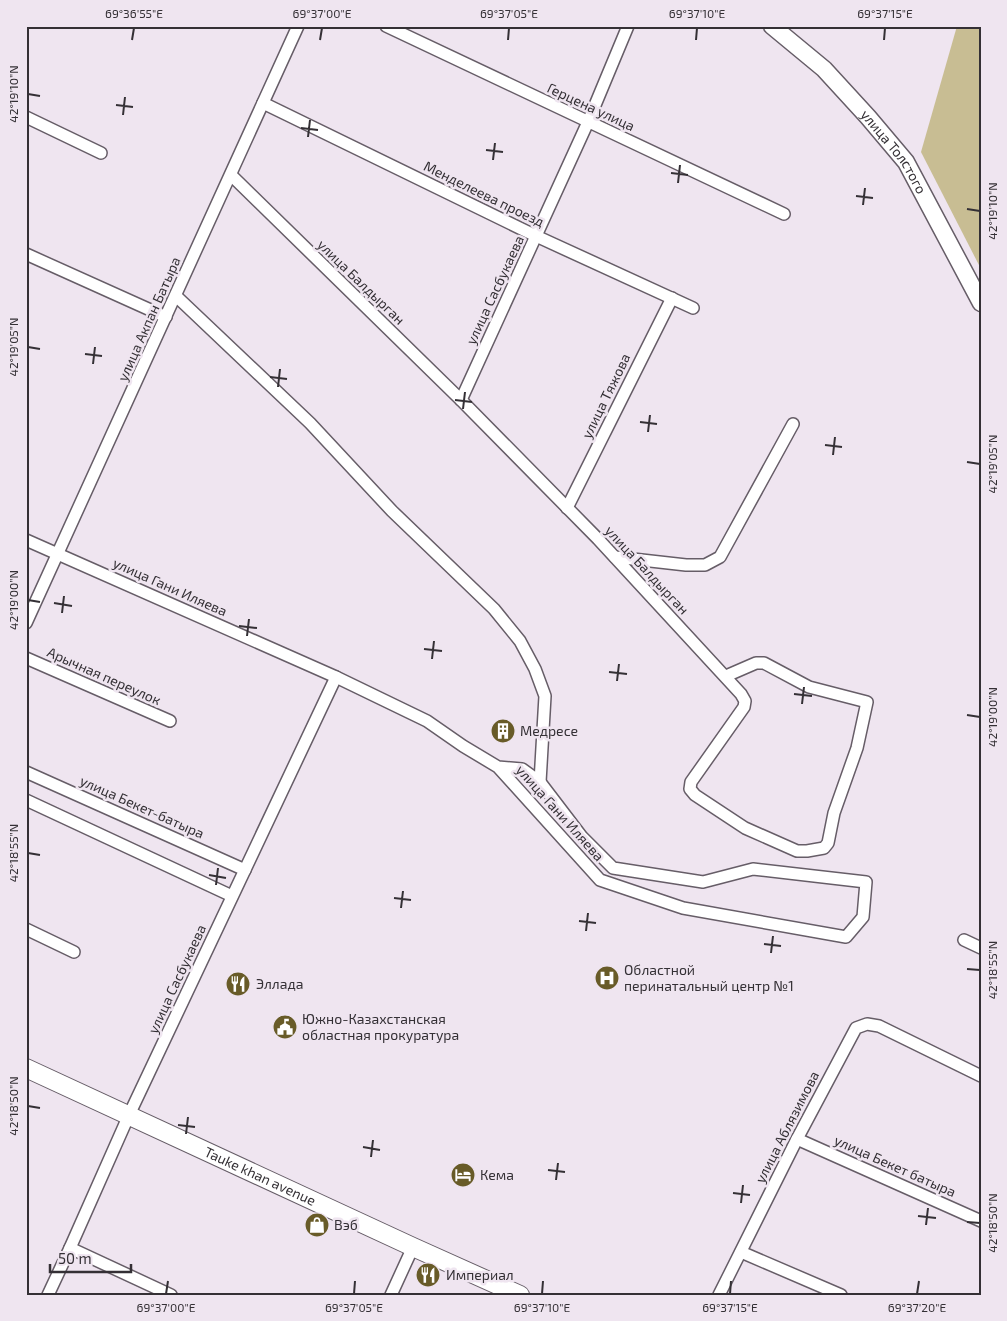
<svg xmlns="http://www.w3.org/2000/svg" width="1007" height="1321" font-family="'Exo 2',sans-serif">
<rect width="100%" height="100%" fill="#efe5f0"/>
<path fill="#c8bd93" d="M 957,26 L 981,26 L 981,269 L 921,152 Z"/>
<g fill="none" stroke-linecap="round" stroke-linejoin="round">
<defs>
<g id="street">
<path d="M 386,26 L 784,214"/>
<path d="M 263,103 L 536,236 L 693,308"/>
<path d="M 26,117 L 101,153"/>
<path d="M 231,175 L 461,400 L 598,539 L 741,694 L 745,701 L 744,707 L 691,782 L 690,789 L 695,795 L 745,828 L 797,851 L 807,851 L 824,848 L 828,843 L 834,813 L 857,748 L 867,702 L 809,687 L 764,663 L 756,663 L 726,676"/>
<path d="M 26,254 L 166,317"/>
<path d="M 176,296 L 310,423 L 392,511 L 494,609 L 520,641 L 535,669 L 545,696 L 540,782"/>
<path d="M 461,400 L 588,122 L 628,26"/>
<path d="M 567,508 L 672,298"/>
<path d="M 26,540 L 336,677 L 427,721 L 463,746 L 498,767 L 600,880 L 683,908 L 846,937 L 863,917 L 866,882 L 753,869 L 703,882 L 613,868 L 582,837 L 540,782 L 522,769 L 498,767"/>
<path d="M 615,557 L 686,565 L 705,565 L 720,557 L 793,424"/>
<path d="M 26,623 L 298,26"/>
<path d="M 26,658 L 170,721"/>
<path d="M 26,772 L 245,870"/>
<path d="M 26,800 L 232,896"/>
<path d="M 26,929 L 74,952"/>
<path d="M 964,940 L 981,948"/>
<path d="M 797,1139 L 981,1221"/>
<path d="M 70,1248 L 171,1295"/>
<path d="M 741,1252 L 841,1295"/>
<path d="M 48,1295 L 70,1248 L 129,1115 L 336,677"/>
<path d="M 391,1295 L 413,1247"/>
<path d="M 719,1295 L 797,1139 L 856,1028 L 867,1024 L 879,1026 L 981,1076"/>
</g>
<g id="secondary">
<path id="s1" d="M 772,26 L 824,69 L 868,117 L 906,162 L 981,303"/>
</g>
<g id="primary">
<path id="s2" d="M 26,1068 L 413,1247 L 520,1295"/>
</g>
</defs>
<use href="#street" stroke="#665d67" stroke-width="14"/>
<use href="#secondary" stroke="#665d67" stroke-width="19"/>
<use href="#primary" stroke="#665d67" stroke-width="20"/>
<use href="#street" stroke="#fff" stroke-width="11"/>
<use href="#secondary" stroke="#fff" stroke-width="16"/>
<use href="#primary" stroke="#fff" stroke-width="18"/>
</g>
<path fill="none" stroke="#343035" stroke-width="2" d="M 132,40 L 134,28M 320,40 L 322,28M 508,40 L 509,28M 696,40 L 697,28M 884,40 L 885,28M 28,94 L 40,96M 116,105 L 133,107M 123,115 L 125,97M 301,128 L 318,130M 308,137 L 310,120M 486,150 L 503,152M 493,160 L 495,143M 671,173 L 688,175M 678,183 L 680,165M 856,196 L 873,198M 863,205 L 865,188M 967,209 L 980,211M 28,347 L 40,349M 85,354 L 102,356M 93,364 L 95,347M 270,377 L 287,379M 278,387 L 280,369M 455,400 L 472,402M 463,409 L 465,392M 640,422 L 657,424M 648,432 L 650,415M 825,445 L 842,447M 833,455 L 835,437M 967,462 L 980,464M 28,600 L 40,602M 54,603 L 72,606M 62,613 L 64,596M 239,626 L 257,628M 247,636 L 249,619M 424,649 L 442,651M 432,659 L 434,641M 609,672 L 627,674M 617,681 L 619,664M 794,694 L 812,696M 802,704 L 804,687M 967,715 L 980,717M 28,853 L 40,855M 209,875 L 226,878M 216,885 L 218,868M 394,898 L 411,900M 401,908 L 403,891M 579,921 L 596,923M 586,931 L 588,913M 764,944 L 781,946M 771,953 L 773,936M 967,969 L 980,970M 28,1106 L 40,1108M 178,1125 L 195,1127M 186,1134 L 188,1117M 363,1147 L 380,1150M 371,1157 L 373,1140M 548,1170 L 565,1172M 556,1180 L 558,1163M 733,1193 L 750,1195M 741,1203 L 743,1185M 918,1216 L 936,1218M 967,1222 L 980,1223M 926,1225 L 928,1208M 166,1294 L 168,1281M 354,1294 L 355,1281M 542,1294 L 543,1281M 730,1294 L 731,1281M 917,1294 L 919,1281"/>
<defs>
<symbol id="building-disc" viewBox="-11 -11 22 22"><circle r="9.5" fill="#685b28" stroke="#efe5f0"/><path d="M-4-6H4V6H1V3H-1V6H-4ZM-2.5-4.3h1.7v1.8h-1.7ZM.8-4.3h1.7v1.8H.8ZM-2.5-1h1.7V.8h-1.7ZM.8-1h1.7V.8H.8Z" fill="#fff"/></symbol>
<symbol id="hospital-disc" viewBox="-11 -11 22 22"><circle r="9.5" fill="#685b28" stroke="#efe5f0"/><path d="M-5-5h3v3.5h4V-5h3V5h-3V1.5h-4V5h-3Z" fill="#fff"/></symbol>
<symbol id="restaurant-disc" viewBox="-11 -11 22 22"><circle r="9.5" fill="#685b28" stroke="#efe5f0"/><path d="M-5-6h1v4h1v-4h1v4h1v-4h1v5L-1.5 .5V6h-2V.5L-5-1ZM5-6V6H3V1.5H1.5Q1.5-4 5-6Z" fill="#fff"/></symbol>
<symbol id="civic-disc" viewBox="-11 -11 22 22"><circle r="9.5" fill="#685b28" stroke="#efe5f0"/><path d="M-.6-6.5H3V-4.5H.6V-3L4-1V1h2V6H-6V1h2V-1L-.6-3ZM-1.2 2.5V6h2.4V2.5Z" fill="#fff"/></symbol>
<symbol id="hotel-disc" viewBox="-11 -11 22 22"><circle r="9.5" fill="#685b28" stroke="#efe5f0"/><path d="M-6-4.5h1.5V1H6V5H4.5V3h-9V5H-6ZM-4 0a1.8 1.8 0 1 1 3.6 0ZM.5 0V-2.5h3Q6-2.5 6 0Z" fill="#fff"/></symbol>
<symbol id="shop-disc" viewBox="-11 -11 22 22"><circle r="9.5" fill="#685b28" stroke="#efe5f0"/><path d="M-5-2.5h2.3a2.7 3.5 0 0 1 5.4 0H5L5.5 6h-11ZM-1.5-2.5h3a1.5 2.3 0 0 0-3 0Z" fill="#fff"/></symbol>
</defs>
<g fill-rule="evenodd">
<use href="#building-disc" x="489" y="717" width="28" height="28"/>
<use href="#hospital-disc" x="593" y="964" width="28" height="28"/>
<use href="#restaurant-disc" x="224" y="970" width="28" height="28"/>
<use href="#civic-disc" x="271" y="1013" width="28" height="28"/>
<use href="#hotel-disc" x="449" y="1161" width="28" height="28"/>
<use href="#shop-disc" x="303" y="1211" width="28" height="28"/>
<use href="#restaurant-disc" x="414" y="1261" width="28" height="28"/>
</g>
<g text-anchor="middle" stroke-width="5" stroke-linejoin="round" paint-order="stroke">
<g font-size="14" fill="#343035" stroke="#efe5f0">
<text transform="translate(591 107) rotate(25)" y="5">Герцена улица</text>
<text dy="5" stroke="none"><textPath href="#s1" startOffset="176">улица Толстого</textPath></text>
<text transform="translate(484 194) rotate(26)" y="5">Менделеева проезд</text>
<text transform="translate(361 282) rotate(44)" y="5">улица Балдырган</text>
<text transform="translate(495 290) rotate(-65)" y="5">улица Сасбукаева</text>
<text transform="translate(149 319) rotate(-66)" y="5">улица Акпан Батыра</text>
<text transform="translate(606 396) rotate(-64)" y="5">улица Тяжова</text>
<text transform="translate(647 570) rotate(47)" y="5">улица Балдырган</text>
<text transform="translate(170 587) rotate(24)" y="5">улица Гани Иляева</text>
<text transform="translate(104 676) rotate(24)" y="5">Арычная переулок</text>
<text transform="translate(142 807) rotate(24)" y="5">улица Бекет-батыра</text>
<text transform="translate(560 813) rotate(48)" y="5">улица Гани Иляева</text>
<text transform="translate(177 979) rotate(-65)" y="5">улица Сасбукаева</text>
<text transform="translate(787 1127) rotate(-63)" y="5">улица Аблязимова</text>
<text transform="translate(895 1166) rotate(24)" y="5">улица Бекет батыра</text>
<text dy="5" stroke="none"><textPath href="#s2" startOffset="258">Tauke khan avenue</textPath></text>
</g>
<g font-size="14" fill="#343035" stroke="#efe5f0" text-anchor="start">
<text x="520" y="736">Медресе</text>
<text x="624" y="975">Областной<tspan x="624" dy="16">перинатальный центр №1</tspan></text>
<text x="256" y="989">Эллада</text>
<text x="302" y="1024">Южно-Казахстанская<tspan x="302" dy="16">областная прокуратура</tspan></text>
<text x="480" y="1180">Кема</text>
<text x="334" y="1230">Вэб</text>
<text x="446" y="1280">Империал</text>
</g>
</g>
<rect width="1007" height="1321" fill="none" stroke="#efe5f0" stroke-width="55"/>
<path d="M50 1264v8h81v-8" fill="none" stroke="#343035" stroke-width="2.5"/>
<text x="58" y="1264" font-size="15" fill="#343035" stroke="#efe5f0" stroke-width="4" paint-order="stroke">50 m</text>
<rect x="28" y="28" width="952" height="1266" fill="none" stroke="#343035" stroke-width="2"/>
<g font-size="12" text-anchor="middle" fill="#343035">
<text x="134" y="18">69°36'55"E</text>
<text x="322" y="18">69°37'00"E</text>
<text x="509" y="18">69°37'05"E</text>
<text x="697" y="18">69°37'10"E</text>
<text x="885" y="18">69°37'15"E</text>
<text transform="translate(14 94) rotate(-90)" y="4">42°19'10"N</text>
<text transform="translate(993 211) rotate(-90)" y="4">42°19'10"N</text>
<text transform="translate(14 347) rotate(-90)" y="4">42°19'05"N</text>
<text transform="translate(993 464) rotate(-90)" y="4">42°19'05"N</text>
<text transform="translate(14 600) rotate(-90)" y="4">42°19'00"N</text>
<text transform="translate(993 717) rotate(-90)" y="4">42°19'00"N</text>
<text transform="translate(14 853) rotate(-90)" y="4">42°18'55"N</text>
<text transform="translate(993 970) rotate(-90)" y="4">42°18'55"N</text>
<text transform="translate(14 1106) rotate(-90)" y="4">42°18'50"N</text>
<text transform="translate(993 1223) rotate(-90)" y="4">42°18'50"N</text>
<text x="166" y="1312">69°37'00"E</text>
<text x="354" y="1312">69°37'05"E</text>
<text x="542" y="1312">69°37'10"E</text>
<text x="730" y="1312">69°37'15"E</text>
<text x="917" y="1312">69°37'20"E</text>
</g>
</svg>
